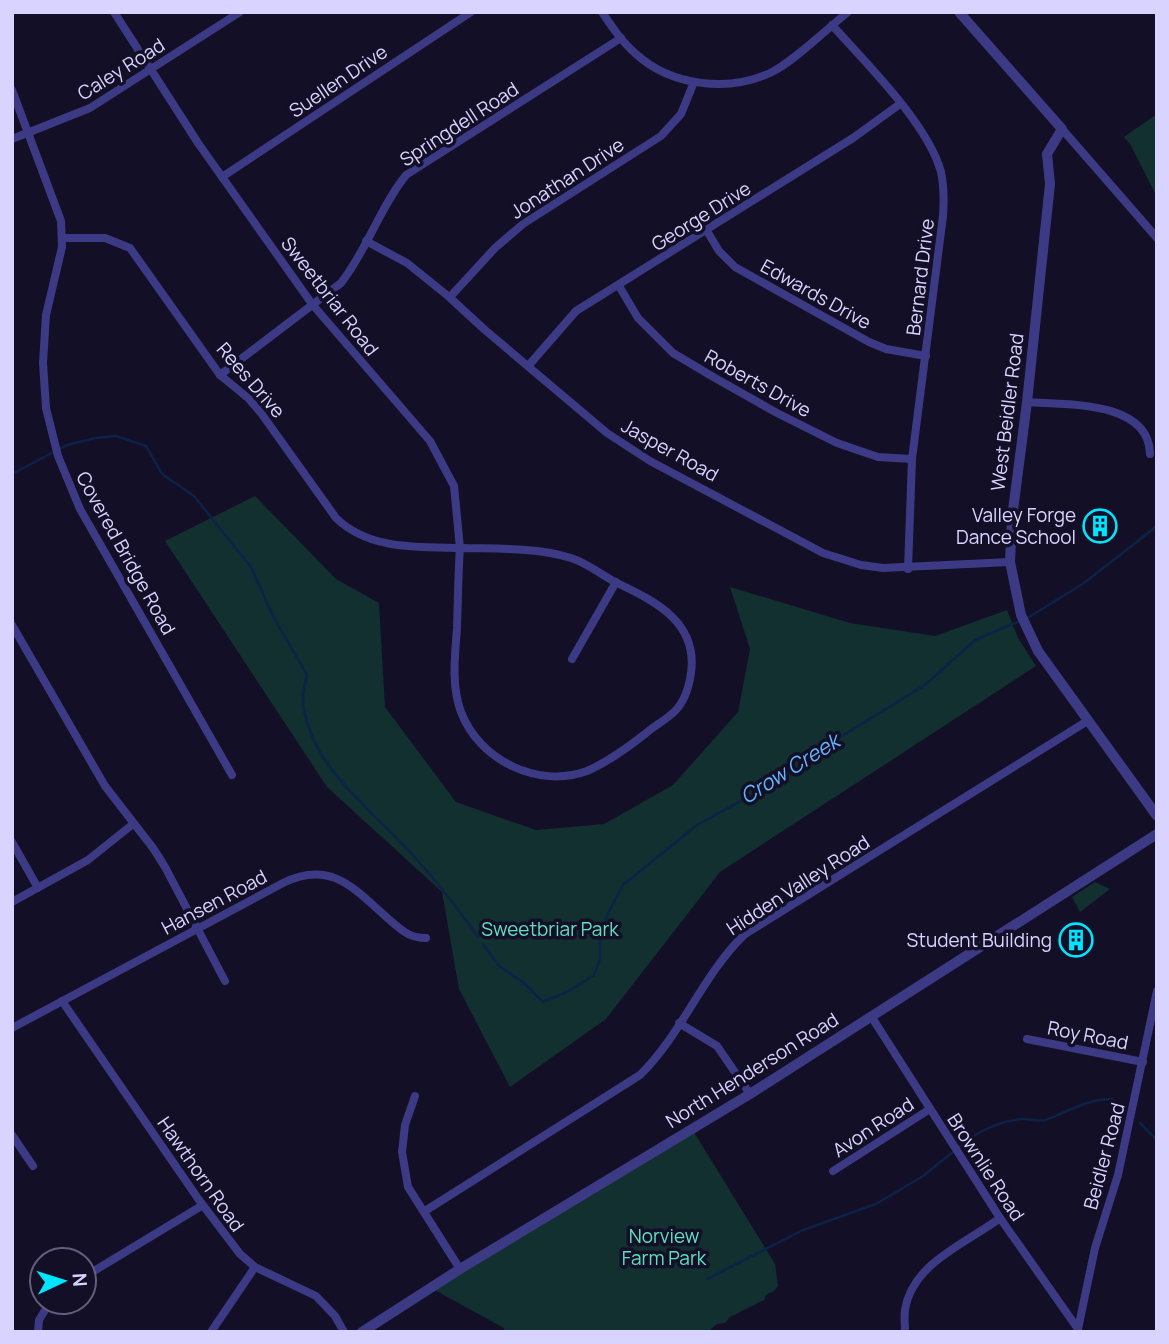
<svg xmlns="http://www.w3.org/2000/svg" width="1169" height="1344" font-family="Manrope,sans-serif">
<rect width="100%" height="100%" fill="#130f26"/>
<g fill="#12302f">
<path d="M 1157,114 L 1157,197 L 1130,144 L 1124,137 Z"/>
<path d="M 255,496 L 336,579 L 379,603 L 385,707 L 456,802 L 536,830 L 604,824 L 673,785 L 738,712 L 750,649 L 730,587 L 850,623 L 935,636 L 1007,610 L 1018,638 L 1036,666 L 720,872 L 606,1019 L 510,1087 L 459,989 L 442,892 L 327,787 L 165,541 Z"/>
<path d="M 1095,882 L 1110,889 L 1080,912 L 1072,897 Z"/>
<path d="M 692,1129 L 775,1264 L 778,1286 L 774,1291 L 766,1295 L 764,1300 L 730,1317 L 725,1323 L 717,1324 L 708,1332 L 503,1332 L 504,1328 L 431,1288 Z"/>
</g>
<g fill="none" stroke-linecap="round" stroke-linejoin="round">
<g stroke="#0c2248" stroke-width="2.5">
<path d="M 12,474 L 67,445 L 95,438 L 116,436 L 146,446 L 162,474 L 194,496 L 251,567 L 273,616 L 307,675 C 305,684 302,693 303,702 C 309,764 367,806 407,849 C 434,877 456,906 478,937"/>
<path d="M 1026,619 L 1084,583 L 1157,526"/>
<path d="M 483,944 L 499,966 L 524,983 L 543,1002 L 569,991 L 594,975 L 600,959 L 600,938 L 608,913 L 623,885 L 697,825 L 796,771 L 837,739 L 925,685 L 975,640 L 1020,621"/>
<path d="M 1140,1123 L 1157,1140"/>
<path d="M 959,1147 C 978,1131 998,1121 1023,1119 C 1030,1119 1037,1122 1045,1120 C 1068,1112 1086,1099 1112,1099 L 1122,1109"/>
<path d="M 707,1279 L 803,1230 L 876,1204 L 923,1176 L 954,1151"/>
</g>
<g stroke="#3d3a85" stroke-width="8">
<path d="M 602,12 C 612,27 622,42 636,54 C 671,86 729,93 772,72 C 794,61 827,29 848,12"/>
<path d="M 832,25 C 866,63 928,124 941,172 C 944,186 944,202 943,216 L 912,459 L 908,569"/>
<path d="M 12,90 L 61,221 L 62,247 L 46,315 L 43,363 L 46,408 L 58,456 L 80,509 L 232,775"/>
<path d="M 1062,129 L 1157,238"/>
<path d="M 12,139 L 90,108 L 240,12"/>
<path d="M 222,177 L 471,12"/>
<path d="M 707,231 L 719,251 L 735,267 L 869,342 L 886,349 L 926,356"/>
<path d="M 62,238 L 105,238 L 130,248 L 220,375 L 248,398 L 261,413 L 336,518 C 369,550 417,547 460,548 L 454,486 L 430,441 L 312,304 L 198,143 L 114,12"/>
<path d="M 366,241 L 407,263 L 448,296 L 485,330 L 607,433 L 650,461 L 823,553 L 861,565 L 883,568 L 1010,562"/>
<path d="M 619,286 L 638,318 L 673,353 L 715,378 L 777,413 L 837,443 L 878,457 L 912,459"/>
<path d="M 450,297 L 495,248 L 523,224 L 661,136 L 681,114 L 694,82"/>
<path d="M 529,365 L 576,311 L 853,138 L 900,104"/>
<path d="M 220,375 L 341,283 C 367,250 379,209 406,175 L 621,38"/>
<path d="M 1027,402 C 1065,405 1149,400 1150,454"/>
<path d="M 460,548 C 496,549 536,547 571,558 C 587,563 602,575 617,583 C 657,602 698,623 691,673 C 689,687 684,702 675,711 C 666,720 654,726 645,734 C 627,748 608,762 587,771 C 538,789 479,760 461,712 C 451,685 455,656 457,628 C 458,601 458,575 460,548 Z"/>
<path d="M 12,625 L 105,786 L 153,848 L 165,867 L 225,981"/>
<path d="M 572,659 L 616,582"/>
<path d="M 12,842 L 38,888"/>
<path d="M 12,902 L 88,860 L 133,824"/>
<path d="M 62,1001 L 199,1200 L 240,1254 L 255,1267 L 316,1296 L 335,1316 L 344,1332"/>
<path d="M 871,1016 L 1000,1218 L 1078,1329 L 1077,1332"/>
<path d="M 679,1023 L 717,1046 L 750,1094"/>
<path d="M 12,1028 L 283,883 C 333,858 357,892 392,922 C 404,932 410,938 426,938"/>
<path d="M 1027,1039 L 1143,1062"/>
<path d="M 415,1096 L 405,1125 L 402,1152 L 408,1187 L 460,1269"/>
<path d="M 12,1135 L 33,1166"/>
<path d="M 833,1171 L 930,1109"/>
<path d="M 425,1211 L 640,1075 C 682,1034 703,974 745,934 L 1089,720"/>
<path d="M 84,1277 L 203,1205"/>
<path d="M 1078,1329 L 1095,1248 L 1118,1175 L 1157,991"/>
<path d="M 38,1332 L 39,1320 L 50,1302"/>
<path d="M 211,1332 L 255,1267"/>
<path d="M 905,1332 C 905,1325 904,1317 905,1310 C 912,1263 967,1243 1000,1218"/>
</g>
<g stroke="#3d3a85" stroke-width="10">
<path d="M 959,12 L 1062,129 L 1047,154 L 1050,184 L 1027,402 L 1012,518 L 1010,562 L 1021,615 L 1038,651 L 1157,816"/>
<path d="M 362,1332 L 460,1269 L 750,1094 L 1157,834"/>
</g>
</g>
<defs>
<symbol id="building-ring" viewBox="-11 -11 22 22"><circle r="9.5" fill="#130f26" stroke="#00e5ff" stroke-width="1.5"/><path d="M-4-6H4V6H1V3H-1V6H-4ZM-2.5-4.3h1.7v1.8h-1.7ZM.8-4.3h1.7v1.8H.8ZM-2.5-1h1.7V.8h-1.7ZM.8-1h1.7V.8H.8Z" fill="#00e5ff"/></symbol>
</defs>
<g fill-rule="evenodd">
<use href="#building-ring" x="1081" y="507" width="38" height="38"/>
<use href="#building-ring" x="1057" y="921" width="38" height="38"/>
</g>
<g text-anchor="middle" stroke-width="7" stroke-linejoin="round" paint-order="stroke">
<g font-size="19" fill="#d9d4ff" stroke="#130f26">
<text transform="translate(121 69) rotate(-32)" y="7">Caley Road</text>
<text transform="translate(338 81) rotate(-34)" y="7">Suellen Drive</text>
<text transform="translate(459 124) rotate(-33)" y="7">Springdell Road</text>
<text transform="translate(567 178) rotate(-33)" y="7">Jonathan Drive</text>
<text transform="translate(701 216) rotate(-32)" y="7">George Drive</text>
<text transform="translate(920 277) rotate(-83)" y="7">Bernard Drive</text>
<text transform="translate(816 294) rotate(29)" y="7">Edwards Drive</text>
<text transform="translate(330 296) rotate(52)" y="7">Sweetbriar Road</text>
<text transform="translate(251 380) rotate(49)" y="7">Rees Drive</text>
<text transform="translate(758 383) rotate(29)" y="7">Roberts Drive</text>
<text transform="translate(1007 412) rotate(-83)" y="7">West Beidler Road</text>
<text transform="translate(670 450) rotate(29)" y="7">Jasper Road</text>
<text transform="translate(126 553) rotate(61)" y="7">Covered Bridge Road</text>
<text transform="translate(798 885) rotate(-33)" y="7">Hidden Valley Road</text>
<text transform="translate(214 902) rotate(-28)" y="7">Hansen Road</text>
<text transform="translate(1088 1035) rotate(11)" y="7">Roy Road</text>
<text transform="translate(752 1070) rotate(-32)" y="7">North Henderson Road</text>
<text transform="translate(873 1127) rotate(-33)" y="7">Avon Road</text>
<text transform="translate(1104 1156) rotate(-75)" y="7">Beidler Road</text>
<text transform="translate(986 1167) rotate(57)" y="7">Brownlie Road</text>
<text transform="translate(201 1174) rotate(55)" y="7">Hawthorn Road</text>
</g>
<g font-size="19" fill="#d9d4ff" stroke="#130f26" text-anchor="end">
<text x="1076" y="522">Valley Forge<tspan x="1076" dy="22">Dance School</tspan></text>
<text x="1052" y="947">Student Building</text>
</g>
<g font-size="19" fill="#5fe0c0" stroke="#130f26">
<text x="550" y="936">Sweetbriar Park</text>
<text x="664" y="1243">Norview<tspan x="664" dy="22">Farm Park</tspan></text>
</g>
<g font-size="21" font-style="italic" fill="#62b6ff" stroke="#130f26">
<text transform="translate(790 769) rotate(-32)" y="7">Crow Creek</text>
</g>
</g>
<rect width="1169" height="1344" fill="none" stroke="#d9d4ff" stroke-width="28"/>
<g transform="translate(63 1281) rotate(86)"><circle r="33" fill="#130f26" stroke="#625e7d" stroke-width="2"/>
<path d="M0-5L12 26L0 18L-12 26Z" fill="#00e5ff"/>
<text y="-10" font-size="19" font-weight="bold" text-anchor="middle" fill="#d9d4ff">N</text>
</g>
</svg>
